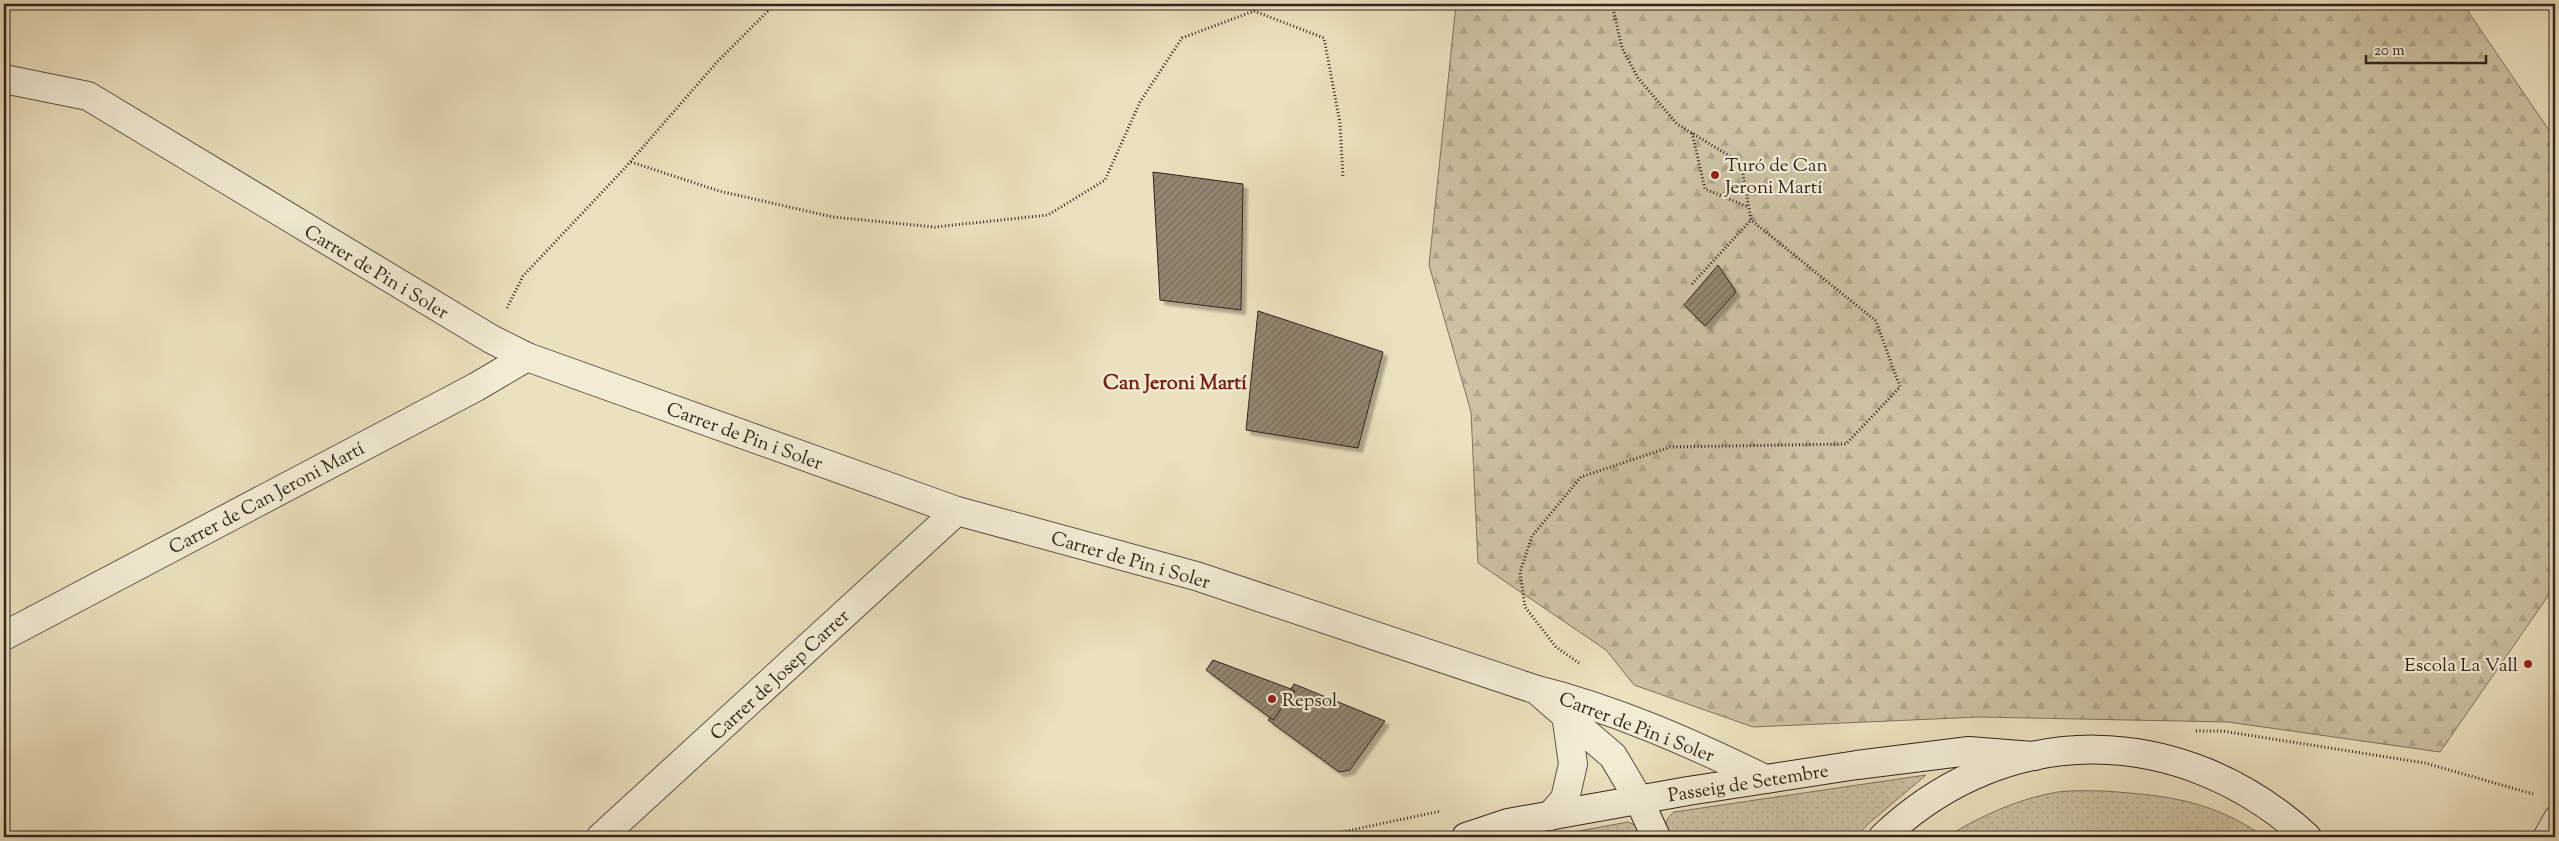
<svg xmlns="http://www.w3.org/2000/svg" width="2559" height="841" font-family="'Sorts Mill Goudy',serif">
<defs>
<pattern id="grass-dots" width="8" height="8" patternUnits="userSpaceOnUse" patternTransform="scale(1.25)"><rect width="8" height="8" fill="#ccc1a3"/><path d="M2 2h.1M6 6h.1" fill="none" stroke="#b0a68c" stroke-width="1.8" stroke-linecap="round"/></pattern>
<pattern id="forest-firs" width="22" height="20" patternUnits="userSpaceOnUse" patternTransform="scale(1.25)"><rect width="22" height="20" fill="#ccc1a3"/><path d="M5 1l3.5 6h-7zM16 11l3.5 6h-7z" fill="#b0a68c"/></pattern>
<pattern id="building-hatch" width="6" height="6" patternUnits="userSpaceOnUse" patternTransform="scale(1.25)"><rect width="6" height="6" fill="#928671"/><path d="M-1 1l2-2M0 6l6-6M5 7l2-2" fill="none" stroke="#786d5c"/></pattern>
<filter id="shadow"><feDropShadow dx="4.5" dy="4.5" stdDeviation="1" flood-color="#0004"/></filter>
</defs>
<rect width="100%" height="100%" fill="#ebe1be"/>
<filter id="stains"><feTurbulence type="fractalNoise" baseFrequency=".004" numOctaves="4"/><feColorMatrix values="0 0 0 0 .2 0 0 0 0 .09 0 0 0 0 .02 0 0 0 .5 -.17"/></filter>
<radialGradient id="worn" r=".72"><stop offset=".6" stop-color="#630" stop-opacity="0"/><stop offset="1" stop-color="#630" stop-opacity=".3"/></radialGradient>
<g fill="url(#grass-dots)" stroke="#7f7260">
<path d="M 1926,775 L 1868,824 L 1856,837 L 1668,837 C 1665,826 1664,820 1674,812 Z"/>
<path d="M 2105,791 C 2170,796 2210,800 2265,837 L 1946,837 C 1981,816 2017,799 2058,792 C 2073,790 2090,791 2105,791 Z"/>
<path d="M 1628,822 L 1635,825 L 1640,837 L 1546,837 Z"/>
</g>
<path fill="url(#forest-firs)" stroke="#7f7260" d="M 1456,4 L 2463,4 L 2555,139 L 2555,586 L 2440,752 L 2228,722 L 1979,717 L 1753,727 L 1634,685 L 1606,650 L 1478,563 L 1471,412 L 1429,265 Z"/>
<g fill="url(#building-hatch)" stroke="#32241e" filter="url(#shadow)">
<path d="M 1153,172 L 1243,184 L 1241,310 L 1160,300 Z"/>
<path d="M 1718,265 L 1736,292 L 1705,326 L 1684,305 Z"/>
<path d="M 1258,311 L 1383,352 L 1358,448 L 1246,430 Z"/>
<path d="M 1213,660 L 1291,689 L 1295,691 L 1273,720 L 1206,670 Z"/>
<path d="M 1294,684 L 1385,721 L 1350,770 L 1339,772 L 1268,720 L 1270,718 L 1273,720 L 1295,691 L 1291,689 Z"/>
</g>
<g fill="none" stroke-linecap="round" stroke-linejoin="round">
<defs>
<path id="lane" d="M 2543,837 L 2555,816"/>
<g id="street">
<path d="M 4,79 L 88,96 L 491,339 L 527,357 L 957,511 L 1196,576 L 1534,689 C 1615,709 1691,743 1765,779"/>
<path d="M 4,636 L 476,387 L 527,357"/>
<path d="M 1541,694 L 1613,756 L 1639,800"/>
<path d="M 1550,816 L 1565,799 L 1573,764 L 1566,714"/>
<path d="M 601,837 L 957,511"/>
</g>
<g id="secondary">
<path d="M 1639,800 L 1656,837"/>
<path d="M 1466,837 L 1508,823 L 1688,791 L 1857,765 L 1969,751 L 2034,756"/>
<path d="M 1883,837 C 2008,718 2182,723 2307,837"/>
</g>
</defs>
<use href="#lane" stroke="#605346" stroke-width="22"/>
<use href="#street" stroke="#605346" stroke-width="30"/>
<use href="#secondary" stroke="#32241e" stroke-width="30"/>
<g stroke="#32241e" stroke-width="3" stroke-dasharray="1 2.5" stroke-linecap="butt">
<path d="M 1692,133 L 1705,189 L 1748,207"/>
<path d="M 631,162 L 719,191 L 833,217 L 935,227 L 1048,215 L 1105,180 L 1140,102 L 1182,38 L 1254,11 L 1324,38 L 1340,123 L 1343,178"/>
<path d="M 1692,284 L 1751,220"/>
<path d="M 507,308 L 523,276 L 623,170 L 717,62 L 775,4"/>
<path d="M 1579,663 L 1556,647 L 1525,607 L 1520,572 L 1532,536 L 1581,477 L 1670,447 L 1846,444 L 1900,387 L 1876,321 L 1751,220 L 1741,163 L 1677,124 L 1638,78 L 1622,48 L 1612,4"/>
<path d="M 2196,731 L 2222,731 L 2425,763 L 2533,794"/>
<path d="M 1342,832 L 1441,811"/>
</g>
<use href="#lane" stroke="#f2ecd5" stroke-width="20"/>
<use href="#street" stroke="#f2ecd5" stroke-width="28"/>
<use href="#secondary" stroke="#f2ecd5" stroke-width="28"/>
</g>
<g fill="#8f2418" stroke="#f2ecd5" stroke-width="2">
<circle cx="1715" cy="175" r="5"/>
<circle cx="2528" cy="664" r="5"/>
<circle cx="1272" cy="699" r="5"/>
</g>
<g text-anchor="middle" stroke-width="4.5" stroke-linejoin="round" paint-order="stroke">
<g font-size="19" fill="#32241e" stroke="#f2ecd5" text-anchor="start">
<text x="1725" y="171">Turó de Can<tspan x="1725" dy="22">Jeroni Martí</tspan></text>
<text x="2518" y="671" text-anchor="end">Escola La Vall</text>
<text x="1282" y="706">Repsol</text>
</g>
<g font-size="19" fill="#32241e" stroke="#f2ecd5">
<text transform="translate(377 271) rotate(31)" y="7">Carrer de Pin i Soler</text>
<text transform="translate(745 435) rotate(20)" y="7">Carrer de Pin i Soler</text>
<text transform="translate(266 497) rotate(-28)" y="7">Carrer de Can Jeroni Martí</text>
<text transform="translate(1131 559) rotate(16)" y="7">Carrer de Pin i Soler</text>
<text transform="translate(779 674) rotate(-43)" y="7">Carrer de Josep Carrer</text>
<text transform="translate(1637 726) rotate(21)" y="7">Carrer de Pin i Soler</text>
<text transform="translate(1748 782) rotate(-9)" y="7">Passeig de Setembre</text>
</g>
<g font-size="20" font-weight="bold" fill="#7a1f14" stroke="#f2ecd5">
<text x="1175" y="389">Can Jeroni Martí</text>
</g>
</g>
<rect width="2559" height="841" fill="none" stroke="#ebe1be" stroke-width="20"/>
<rect x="5" y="5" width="2549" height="831" fill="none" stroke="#32241e" stroke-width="2.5"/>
<rect x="10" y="10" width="2539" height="821" fill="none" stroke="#32241e"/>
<path d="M2366 55v8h120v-8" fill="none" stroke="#32241e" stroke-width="2.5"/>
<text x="2374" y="55" font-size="15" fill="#32241e" stroke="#f2ecd5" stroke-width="4" paint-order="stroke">20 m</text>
<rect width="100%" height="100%" filter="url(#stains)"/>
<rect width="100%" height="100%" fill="url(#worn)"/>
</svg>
